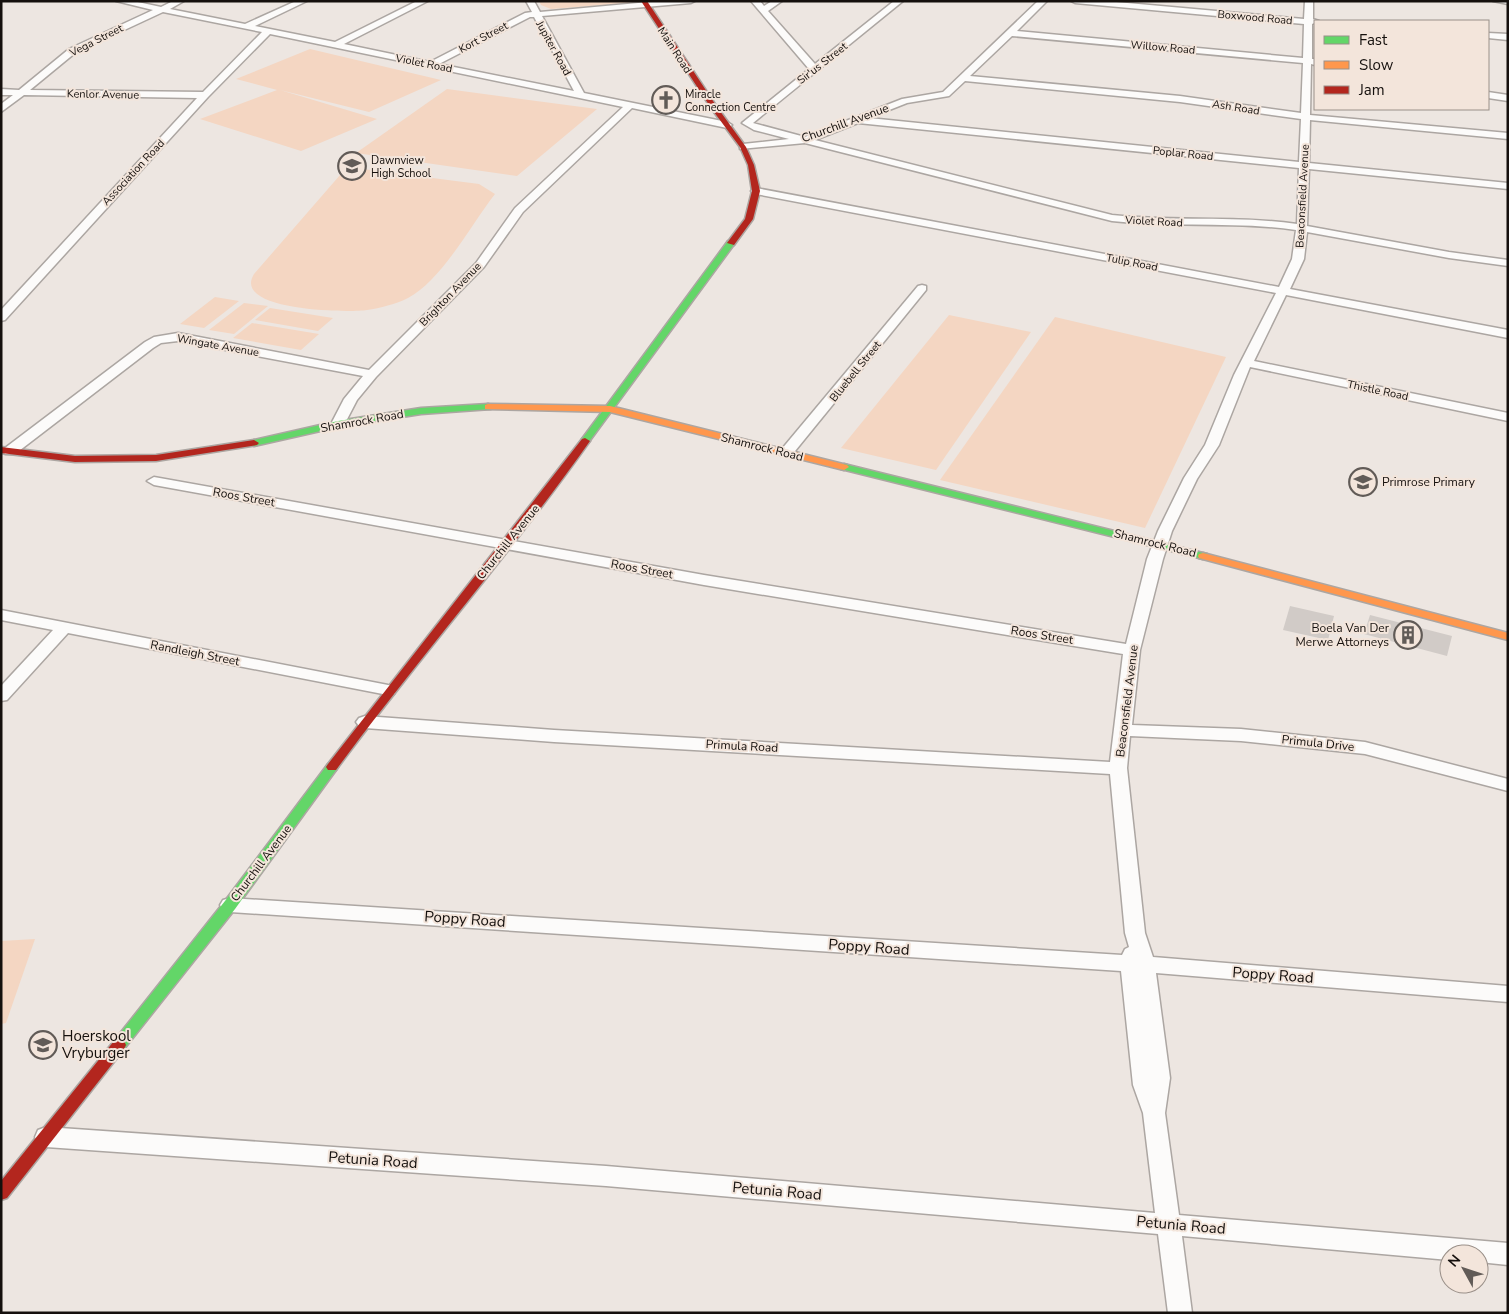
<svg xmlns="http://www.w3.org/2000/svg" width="1509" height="1314" font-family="'Nunito Sans',sans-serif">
<rect width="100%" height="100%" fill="#ede6e1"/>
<g fill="#f4d6c2">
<path d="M 539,1 L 629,1 L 630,3 L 551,9 L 541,5 Z"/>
<path d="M 310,49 L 441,80 L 369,112 L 280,90 L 377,119 L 301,151 L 200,119 L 277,90 L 236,79 Z"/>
<path d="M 447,89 L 597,109 L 517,176 L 356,153 Z"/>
<path d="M 347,167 L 479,184 L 495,194 C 471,225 441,281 408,298 C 396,304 380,308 367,310 C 347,313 231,311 254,274 Z"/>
<path d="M 215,297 L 239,301 L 204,328 L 180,324 Z"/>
<path d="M 244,303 L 268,306 L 234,334 L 209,330 Z"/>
<path d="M 270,308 L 333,318 L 318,331 L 255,320 Z"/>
<path d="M 949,315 L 1031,332 L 936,470 L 841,448 Z"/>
<path d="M 1055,317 L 1226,357 L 1145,528 L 940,480 Z"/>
<path d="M 252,323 L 319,334 L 301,350 L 233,338 Z"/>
<path d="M 35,939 L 6,1023 L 1,1024 L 1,941 Z"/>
</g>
<g fill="#d1cbc7">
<path d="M 1290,606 L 1334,616 L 1328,640 L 1283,630 Z"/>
<path d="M 1370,615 L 1452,636 L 1447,656 L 1364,634 Z"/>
</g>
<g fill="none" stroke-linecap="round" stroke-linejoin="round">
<defs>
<g id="street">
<path d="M 116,1 L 133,1 L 161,7 L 173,1 L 184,1 L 170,9 L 245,24 L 296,1 L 307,1 L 255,26 L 335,42 L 417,1 L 428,1 L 344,44 L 430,62 L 525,13 L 532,12 L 526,1 L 534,1 L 540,12 L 660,1 L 695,1 L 691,3 L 542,16 L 584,93 L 727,122 L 732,125 L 727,128 L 632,108 L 523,212 L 484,267 L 376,377 L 357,400 L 343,427 L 333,427 L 331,424 L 344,399 L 363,376 L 178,341 L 161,343 L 153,348 L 15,454 L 5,454 L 3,451 L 5,448 L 145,342 L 154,337 L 178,333 L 369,370 L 476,263 L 515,208 L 623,107 L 270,34 L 208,97 L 5,320 L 1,321 L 1,310 L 197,98 L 24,95 L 1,112 L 1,104 L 13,95 L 1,95 L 1,89 L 19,90 L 69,49 L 153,10 ZM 163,12 L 262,32 L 203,92 L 30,90 L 75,53 ZM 530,17 L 534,17 L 574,91 L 439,64 Z"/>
<path d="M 751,1 L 760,1 L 764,6 L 772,1 L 782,1 L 768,11 L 815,64 L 894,1 L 903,1 L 753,123 L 805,137 L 902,99 L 943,92 L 1038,1 L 1047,1 L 1017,31 L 1303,58 L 1304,24 L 1075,3 L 1071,1 L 1105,1 L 1304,19 L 1305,1 L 1313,1 L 1313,19 L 1319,21 L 1312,24 L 1312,59 L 1315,59 L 1315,65 L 1311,64 L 1310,115 L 1508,133 L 1508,139 L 1310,120 L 1309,163 L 1508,183 L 1508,189 L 1309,169 L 1307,226 L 1449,252 L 1508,260 L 1508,266 L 1449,258 L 1307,232 L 1304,259 L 1290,289 L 1508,330 L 1508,338 L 1286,295 L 1254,361 L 1508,413 L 1508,421 L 1250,367 L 1219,445 L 1197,479 L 1172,531 L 1163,559 L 1140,650 L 1132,725 L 1241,729 L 1365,742 L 1508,779 L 1508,791 L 1365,754 L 1241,741 L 1130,736 L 1127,768 L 1145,933 L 1153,957 L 1508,986 L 1508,1002 L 1156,973 L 1170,1078 L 1165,1113 L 1179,1215 L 1508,1243 L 1508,1265 L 1479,1262 L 1479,1254 L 1449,1254 L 1449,1260 L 1182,1236 L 1192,1313 L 1168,1313 L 1158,1234 L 606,1186 L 46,1147 L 38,1144 L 35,1137 L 38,1130 L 46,1127 L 606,1166 L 1155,1213 L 1143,1113 L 1133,1085 L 1121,971 L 230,912 L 223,910 L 220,905 L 223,900 L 230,898 L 1122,955 L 1125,949 L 1129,947 L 1125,933 L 1110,774 L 554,742 L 365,728 L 359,726 L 356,722 L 359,718 L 365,716 L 554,730 L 1110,762 L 1123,654 L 704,585 L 154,485 L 147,481 L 154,477 L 704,575 L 1126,644 L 1147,559 L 1158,531 L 1184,478 L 1205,445 L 1234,375 L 1276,293 L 756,194 L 751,191 L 756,188 L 1279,287 L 1292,259 L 1296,230 C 1235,221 1173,228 1112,221 L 805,143 L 740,149 L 740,145 L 743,144 L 789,139 L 754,130 L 742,123 L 809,69 ZM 1012,36 L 1303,63 L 1301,113 L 1180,96 L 970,76 ZM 965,81 L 1180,102 L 1301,119 L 1299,162 L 869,118 L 907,103 L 949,96 ZM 858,123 L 1299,168 L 1297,224 C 1235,215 1174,222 1112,215 L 815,140 Z"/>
<path d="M 1493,1 L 1508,1 L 1508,4 Z"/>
<path d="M 1488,33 L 1508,34 L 1508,40 L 1488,38 Z"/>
<path d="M 1488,92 L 1508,95 L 1508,101 L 1488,98 Z"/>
<path d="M 922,285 L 926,286 L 926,290 L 791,456 L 781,456 L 779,453 L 781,450 L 918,286 Z"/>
<path d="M 1,610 L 388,685 L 394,686 L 396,690 L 394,694 L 388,695 L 68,633 L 7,700 L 1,701 L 1,686 L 53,630 L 1,620 Z"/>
</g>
<g id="fast">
<path d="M 728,241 L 735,243 L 588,443 L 582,443 L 582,439 Z"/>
<path d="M 488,404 L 491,405 L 491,409 L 421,414 L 338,427 L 254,446 L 249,443 L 254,440 L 338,421 L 421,408 Z"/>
<path d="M 844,464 L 1207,554 L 1208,556 L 1203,559 L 841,469 L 839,467 Z"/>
<path d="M 332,763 L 336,764 L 338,767 L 336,770 L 235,909 L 124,1049 L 119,1051 L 114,1049 L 112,1045 L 114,1041 L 225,901 L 328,764 Z"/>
</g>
<g id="slow">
<path d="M 488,404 L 610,406 L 847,465 L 849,467 L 844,470 L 610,412 L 485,409 L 485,405 Z"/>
<path d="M 1203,553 L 1508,633 L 1508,640 L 1199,558 L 1198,556 L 1199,554 Z"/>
</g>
<g id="jam">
<path d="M 641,1 L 647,1 L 717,107 L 746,147 L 754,165 L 760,191 L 753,219 L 734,245 L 727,243 L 745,219 L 752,191 L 748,165 L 740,147 L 711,108 Z"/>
<path d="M 585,438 L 590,441 C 510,554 418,659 336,770 L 328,770 L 326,767 L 328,764 L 582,439 Z"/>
<path d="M 254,440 L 259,443 L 257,445 L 156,461 L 75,462 L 1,453 L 1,447 L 75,456 L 156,455 Z"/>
<path d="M 119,1039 L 124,1041 L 126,1045 L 124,1049 L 7,1198 L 1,1200 L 1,1181 L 114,1041 Z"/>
</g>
</defs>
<use href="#street" stroke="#aca6a2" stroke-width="3"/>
<use href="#fast" stroke="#aca6a2" stroke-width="3"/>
<use href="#slow" stroke="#aca6a2" stroke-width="3"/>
<use href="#jam" stroke="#aca6a2" stroke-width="3"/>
<use href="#street" fill="#fcfbfa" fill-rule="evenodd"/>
<use href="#fast" fill="#63d668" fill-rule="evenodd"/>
<use href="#slow" fill="#ff974d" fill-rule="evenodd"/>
<use href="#jam" fill="#b3261e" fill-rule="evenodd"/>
</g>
<defs>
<symbol id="church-ring" viewBox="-11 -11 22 22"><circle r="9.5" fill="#f3e5db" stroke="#615b57" stroke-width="1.5"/><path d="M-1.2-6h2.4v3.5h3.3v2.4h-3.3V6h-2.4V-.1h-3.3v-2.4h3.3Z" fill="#615b57"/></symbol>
<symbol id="school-ring" viewBox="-11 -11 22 22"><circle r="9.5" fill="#f3e5db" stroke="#615b57" stroke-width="1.5"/><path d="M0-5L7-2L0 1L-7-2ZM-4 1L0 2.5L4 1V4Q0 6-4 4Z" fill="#615b57"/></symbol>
<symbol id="building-ring" viewBox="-11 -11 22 22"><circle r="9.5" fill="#f3e5db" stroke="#615b57" stroke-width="1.5"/><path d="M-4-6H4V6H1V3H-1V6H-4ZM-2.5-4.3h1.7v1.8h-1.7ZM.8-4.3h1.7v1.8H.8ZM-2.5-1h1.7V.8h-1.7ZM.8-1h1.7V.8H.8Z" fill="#615b57"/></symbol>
</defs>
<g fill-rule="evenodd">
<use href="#church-ring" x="650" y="84" width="32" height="32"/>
<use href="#school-ring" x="336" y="150" width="32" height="32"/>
<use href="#school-ring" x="1347" y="466" width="32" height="32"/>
<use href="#building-ring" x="1392" y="619" width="32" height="32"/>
<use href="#school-ring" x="27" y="1029" width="32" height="32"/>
</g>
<g text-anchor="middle" stroke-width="4" stroke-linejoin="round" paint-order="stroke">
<g font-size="11" fill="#15100d" stroke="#f3e5db">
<text transform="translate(1255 17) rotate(5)" y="4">Boxwood Road</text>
<text transform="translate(483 37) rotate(-28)" y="4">Kort Street</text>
<text transform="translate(96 40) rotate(-27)" y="4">Vega Street</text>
<text transform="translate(1163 47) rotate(5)" y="4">Willow Road</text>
<text transform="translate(554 48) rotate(61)" y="4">Jupiter Road</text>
<text transform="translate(675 50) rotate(57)" y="4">Main Road</text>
<text transform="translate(424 63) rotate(11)" y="4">Violet Road</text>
<text transform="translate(822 63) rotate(-38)" y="4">Sir'us Street</text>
<text transform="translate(103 94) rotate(1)" y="4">Kenlor Avenue</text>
<text transform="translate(1236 107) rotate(9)" y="4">Ash Road</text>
<text transform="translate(1183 153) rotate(6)" y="4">Poplar Road</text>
<text transform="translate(133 172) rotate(-47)" y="4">Association Road</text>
<text transform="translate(1302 196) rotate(-87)" y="4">Beaconsfield Avenue</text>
<text transform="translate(1154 221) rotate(3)" y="4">Violet Road</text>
<text transform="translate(1132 262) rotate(11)" y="4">Tulip Road</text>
<text transform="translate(450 294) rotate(-46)" y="4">Brighton Avenue</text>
<text transform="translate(218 345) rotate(10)" y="4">Wingate Avenue</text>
<text transform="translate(855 371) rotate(-51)" y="4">Bluebell Street</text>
<text transform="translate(1378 390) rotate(12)" y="4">Thistle Road</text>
</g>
<g font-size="11" fill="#15100d" stroke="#f3e5db" text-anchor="start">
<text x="685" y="98">Miracle<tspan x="685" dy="13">Connection Centre</tspan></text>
<text x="371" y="164">Dawnview<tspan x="371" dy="13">High School</tspan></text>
</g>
<g font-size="12" fill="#15100d" stroke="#f3e5db">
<text transform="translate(845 123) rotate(-20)" y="4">Churchill Avenue</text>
<text transform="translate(362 421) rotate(-10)" y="4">Shamrock Road</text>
<text transform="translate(762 447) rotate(14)" y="4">Shamrock Road</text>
<text transform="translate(244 497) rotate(10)" y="4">Roos Street</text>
<text transform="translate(508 542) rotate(-51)" y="4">Churchill Avenue</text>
<text transform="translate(1155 543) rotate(14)" y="4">Shamrock Road</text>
<text transform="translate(642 569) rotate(10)" y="4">Roos Street</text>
<text transform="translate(1042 635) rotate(9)" y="4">Roos Street</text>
<text transform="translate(195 653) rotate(11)" y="4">Randleigh Street</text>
<text transform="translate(1127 701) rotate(-83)" y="4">Beaconsfield Avenue</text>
<text transform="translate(1318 743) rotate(6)" y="4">Primula Drive</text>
<text transform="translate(742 746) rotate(3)" y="4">Primula Road</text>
<text transform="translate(261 863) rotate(-53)" y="4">Churchill Avenue</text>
</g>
<g font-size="12" fill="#15100d" stroke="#f3e5db" text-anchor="start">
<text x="1382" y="486">Primrose Primary</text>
<text x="1389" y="632" text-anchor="end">Boela Van Der<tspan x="1389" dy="14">Merwe Attorneys</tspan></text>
</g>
<g font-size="15" fill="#15100d" stroke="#f3e5db">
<text transform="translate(465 919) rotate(4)" y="5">Poppy Road</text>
<text transform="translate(869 947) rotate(4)" y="5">Poppy Road</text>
<text transform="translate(1273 975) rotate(4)" y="5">Poppy Road</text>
<text transform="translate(373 1160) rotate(4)" y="5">Petunia Road</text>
<text transform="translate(777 1191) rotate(5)" y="5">Petunia Road</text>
<text transform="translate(1181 1225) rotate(5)" y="5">Petunia Road</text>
</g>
<g font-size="15" fill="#15100d" stroke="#f3e5db" text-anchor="start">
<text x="62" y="1041">Hoerskool<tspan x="62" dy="17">Vryburger</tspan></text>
</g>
</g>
<rect width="1509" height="1314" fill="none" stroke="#15100d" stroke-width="5"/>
<rect x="1314" y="20" width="175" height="90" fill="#f3e5db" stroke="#9a9089"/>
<rect x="1324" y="36" width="25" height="8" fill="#63d668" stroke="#9a9089"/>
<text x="1359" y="45" font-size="15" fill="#15100d">Fast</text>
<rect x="1324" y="61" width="25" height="8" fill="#ff974d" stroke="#9a9089"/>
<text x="1359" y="70" font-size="15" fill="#15100d">Slow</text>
<rect x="1324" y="86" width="25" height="8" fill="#b3261e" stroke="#9a9089"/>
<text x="1359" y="95" font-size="15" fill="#15100d">Jam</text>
<g transform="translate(1464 1269) rotate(310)"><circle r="24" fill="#f3e5db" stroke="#9a9089"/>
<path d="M0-4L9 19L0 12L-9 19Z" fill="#615b57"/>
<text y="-8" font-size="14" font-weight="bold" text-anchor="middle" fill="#15100d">N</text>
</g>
</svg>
